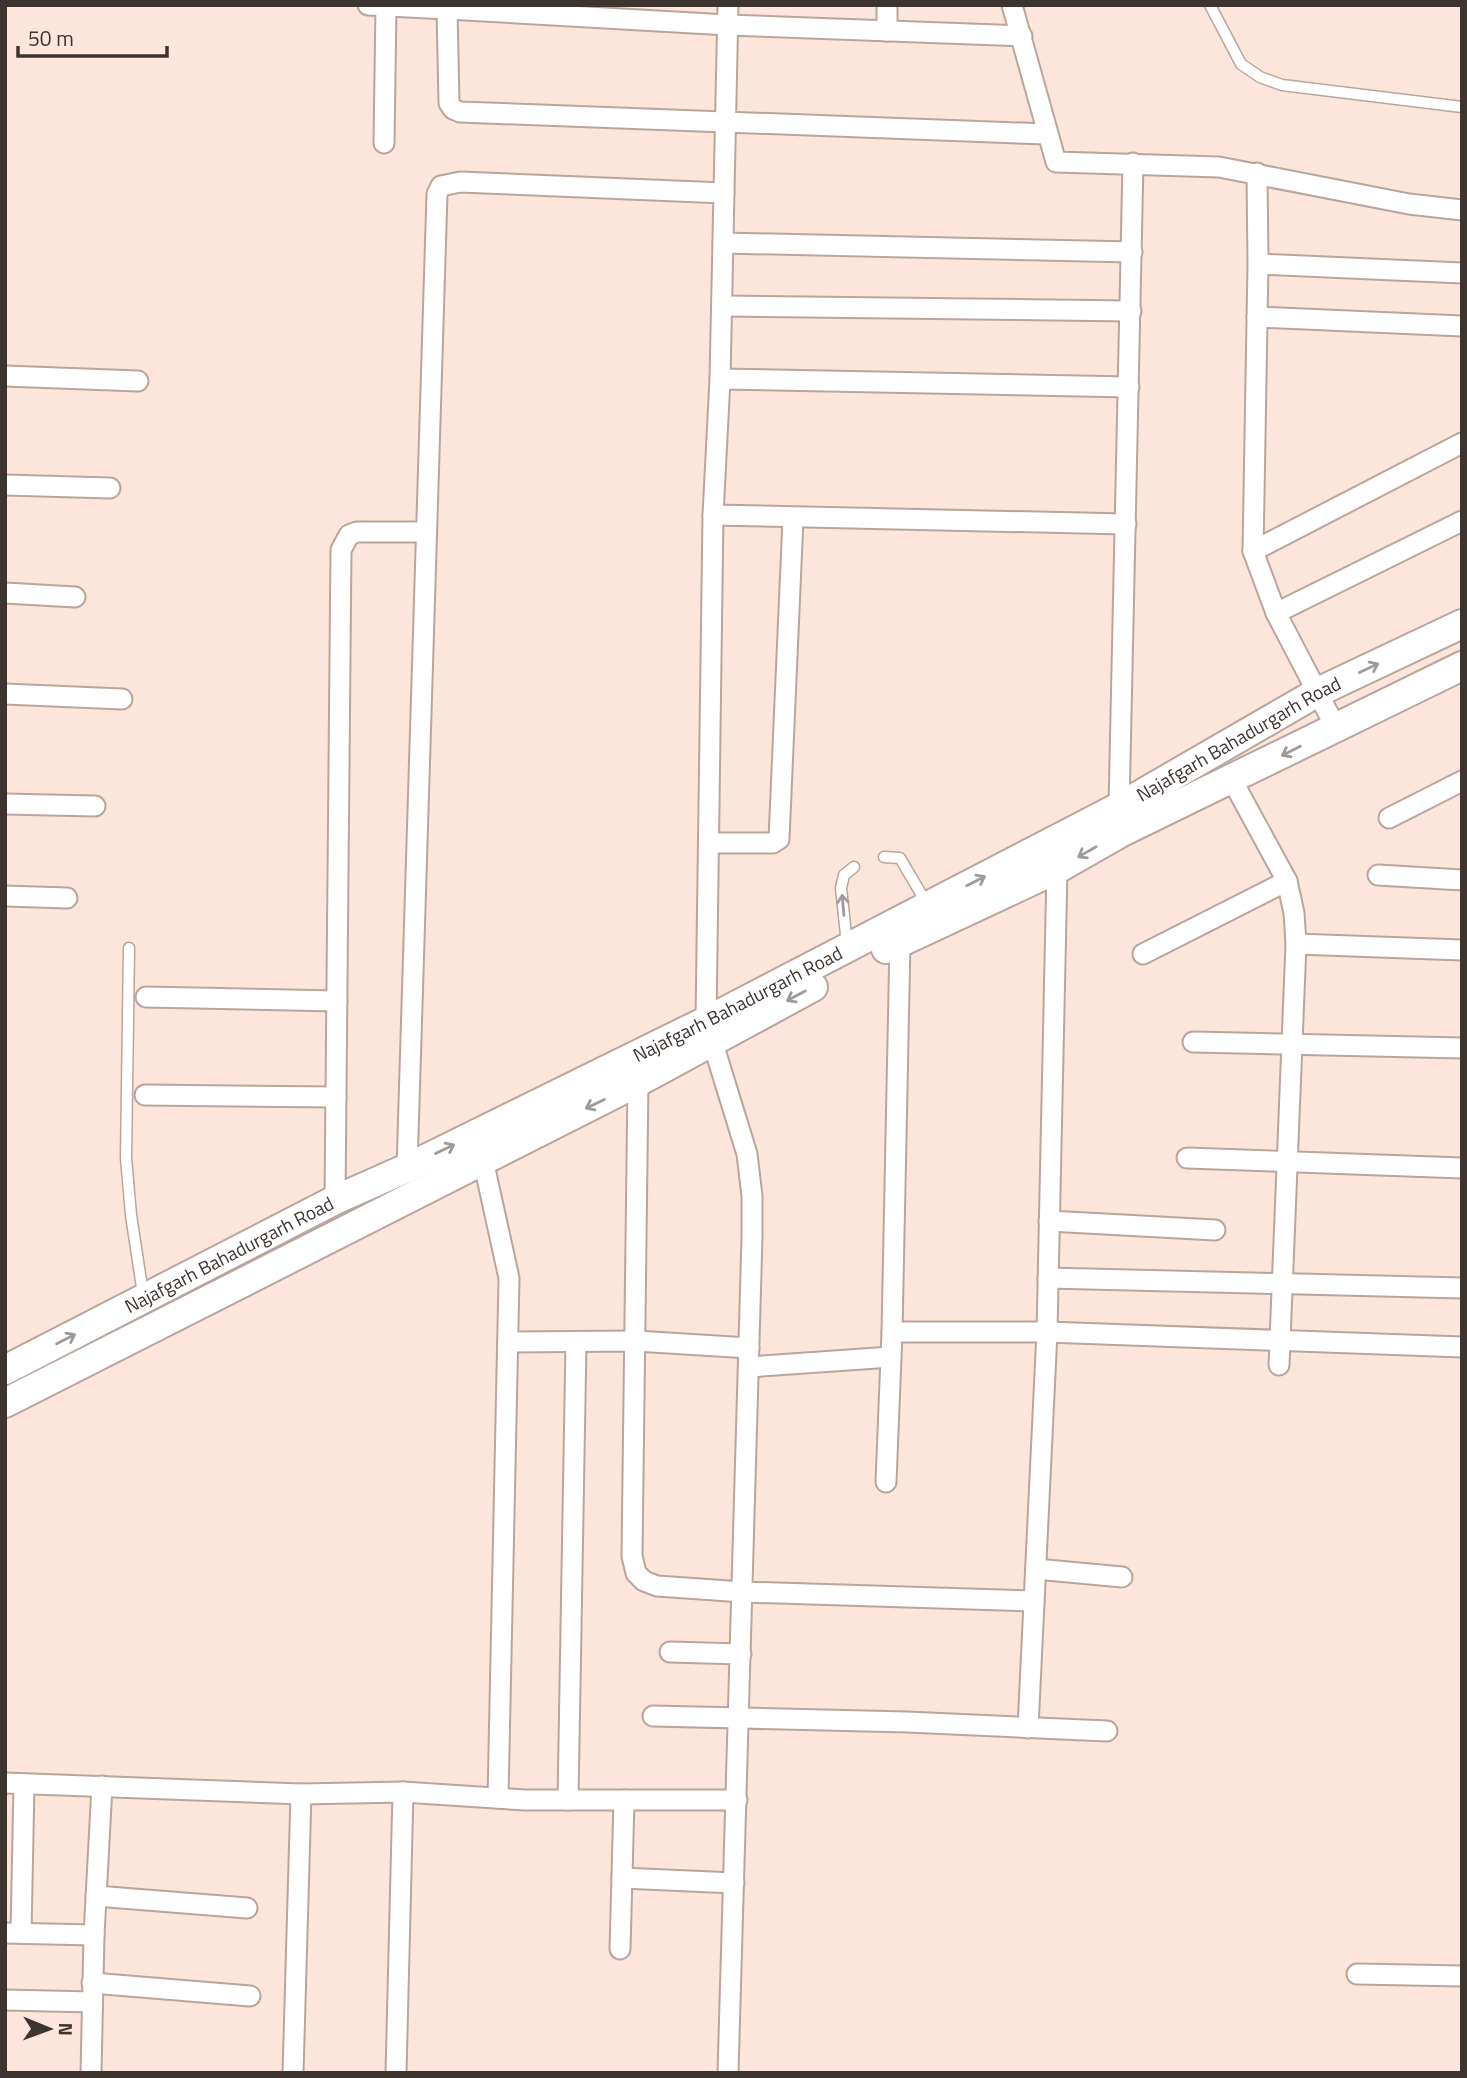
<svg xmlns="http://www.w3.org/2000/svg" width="1467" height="2078" font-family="'Titillium Web',sans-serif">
<rect width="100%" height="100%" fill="#fce6dc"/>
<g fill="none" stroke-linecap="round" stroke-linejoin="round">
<defs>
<g id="lane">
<path d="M 1210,5 L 1241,64 L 1260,77 L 1282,85 L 1462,107"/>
<path d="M 884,857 L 900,858 L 927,904"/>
<path d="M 847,944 L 841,888 L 844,875 L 854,867"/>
<path d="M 129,948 L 126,1158 L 131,1215 L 143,1294"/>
</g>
<g id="street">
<path d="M 368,5 L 447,9 L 449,103 L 453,109 L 460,112 L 1046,134"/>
<path d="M 887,5 L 887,31"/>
<path d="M 1012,5 L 1056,162 L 1219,167 L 1409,204 L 1462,210"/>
<path d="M 447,9 L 728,25 L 1022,36"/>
<path d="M 384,143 L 386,6"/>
<path d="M 1257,173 L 1258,264 L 1253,551 L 1276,613 L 1336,728"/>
<path d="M 723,243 L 1132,252"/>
<path d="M 1258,264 L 1462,273"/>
<path d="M 722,306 L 1131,311"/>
<path d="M 1257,317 L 1462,326"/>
<path d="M 5,376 L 138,381"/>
<path d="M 720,379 L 1129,387"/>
<path d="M 5,485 L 110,488"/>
<path d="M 713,515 L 1126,524"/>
<path d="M 1253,551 L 1462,443"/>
<path d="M 5,593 L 75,597"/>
<path d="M 1276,613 L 1462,521"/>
<path d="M 5,694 L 122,699"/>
<path d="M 1232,780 L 1287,881 L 1294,913 L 1296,944 L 1279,1365"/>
<path d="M 5,804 L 95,806"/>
<path d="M 1119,807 L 1133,163"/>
<path d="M 1389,818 L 1462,781"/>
<path d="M 710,843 L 773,843 L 779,839 L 793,519"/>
<path d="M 1378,875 L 1462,880"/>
<path d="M 5,896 L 67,898"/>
<path d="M 1296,944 L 1462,950"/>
<path d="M 1143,954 L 1287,881"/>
<path d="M 146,997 L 337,1001"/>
<path d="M 1193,1042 L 1462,1048"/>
<path d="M 638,1082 L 632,1556 L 636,1573 L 644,1581 L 657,1586 L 743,1592 L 1034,1601"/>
<path d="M 145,1095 L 336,1097"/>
<path d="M 1187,1158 L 1462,1168"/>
<path d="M 483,1160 L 509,1278 L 498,1798"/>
<path d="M 407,1168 L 437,194 L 441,186 L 460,182 L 724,193"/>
<path d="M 335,1200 L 341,550 L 349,535 L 357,532 L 425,532"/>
<path d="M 1049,1221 L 1215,1230"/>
<path d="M 1048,1278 L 1462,1288"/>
<path d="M 892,1332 L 1047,1332 L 1462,1347"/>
<path d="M 509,1342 L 636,1341 L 749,1348"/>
<path d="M 749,1367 L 891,1357"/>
<path d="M 886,1482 L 892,1332 L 900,942"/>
<path d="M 1036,1569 L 1122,1577"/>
<path d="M 670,1652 L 741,1654"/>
<path d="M 653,1716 L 907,1722 L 1107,1731"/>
<path d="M 1028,1728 L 1047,1332 L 1057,869"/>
<path d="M 5,1783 L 301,1794 L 403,1792 L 525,1800 L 737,1800"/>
<path d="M 568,1800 L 576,1342"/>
<path d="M 622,1878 L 734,1883"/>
<path d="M 96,1896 L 247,1908"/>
<path d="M 5,1933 L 94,1935"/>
<path d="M 21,1933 L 24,1784"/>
<path d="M 620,1949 L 624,1800"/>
<path d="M 1357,1974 L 1462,1976"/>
<path d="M 92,1983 L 250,1996"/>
<path d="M 5,2000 L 92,2002"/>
<path d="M 91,2073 L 94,1935 L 102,1786"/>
<path d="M 293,2073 L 301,1794"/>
<path d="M 396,2073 L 403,1792"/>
<path d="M 728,2073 L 752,1237 L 752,1196 L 747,1154 L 706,1021 L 713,515 L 720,379 L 728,5"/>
</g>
<g id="secondary">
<path d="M 886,949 L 1057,869 L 1120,833 L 1462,666"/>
<path id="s1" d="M 5,1370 L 335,1200 L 407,1168 L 706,1021 L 1119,807 L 1318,692 L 1462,624"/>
<path d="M 5,1403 L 638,1082 L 813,987"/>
</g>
</defs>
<use href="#lane" stroke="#baa59c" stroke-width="13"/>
<use href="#street" stroke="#baa59c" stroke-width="23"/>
<use href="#secondary" stroke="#baa59c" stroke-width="32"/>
<use href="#lane" stroke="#fff" stroke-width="10"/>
<use href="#street" stroke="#fff" stroke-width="19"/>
<use href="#secondary" stroke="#fff" stroke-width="28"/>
</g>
<defs><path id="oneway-shaft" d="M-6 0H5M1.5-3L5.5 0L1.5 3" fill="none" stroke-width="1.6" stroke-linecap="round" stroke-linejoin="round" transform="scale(1.75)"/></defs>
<g stroke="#9e9a98">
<use href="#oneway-shaft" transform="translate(1369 668) rotate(-25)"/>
<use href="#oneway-shaft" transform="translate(1291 751) rotate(153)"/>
<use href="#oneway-shaft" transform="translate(1087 852) rotate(150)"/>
<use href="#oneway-shaft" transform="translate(976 881) rotate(-27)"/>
<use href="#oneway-shaft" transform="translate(843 905) rotate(-95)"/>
<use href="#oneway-shaft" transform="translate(796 996) rotate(152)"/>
<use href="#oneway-shaft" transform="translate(595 1104) rotate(154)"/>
<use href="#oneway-shaft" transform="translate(445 1149) rotate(-26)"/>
<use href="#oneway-shaft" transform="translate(66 1339) rotate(-27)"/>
</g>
<g text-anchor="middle" stroke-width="6" stroke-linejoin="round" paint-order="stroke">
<g font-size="19" fill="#3d3430" stroke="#fce6dc">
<text dy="7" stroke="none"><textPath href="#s1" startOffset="1386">Najafgarh Bahadurgarh Road</textPath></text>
<text dy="7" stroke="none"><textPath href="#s1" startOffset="819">Najafgarh Bahadurgarh Road</textPath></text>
<text dy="7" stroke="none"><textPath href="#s1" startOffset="252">Najafgarh Bahadurgarh Road</textPath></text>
</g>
</g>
<rect width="1467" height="2078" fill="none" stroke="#3d3430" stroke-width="14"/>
<g transform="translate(49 2029) rotate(91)" stroke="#fce6dc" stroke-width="5" paint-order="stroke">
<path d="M0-5L12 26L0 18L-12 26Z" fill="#3d3430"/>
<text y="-10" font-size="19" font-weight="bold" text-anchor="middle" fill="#3d3430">N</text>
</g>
<path d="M18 46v10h149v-10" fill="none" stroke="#3d3430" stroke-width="3.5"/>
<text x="28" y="46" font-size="21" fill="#3d3430" stroke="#fce6dc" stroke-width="5" paint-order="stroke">50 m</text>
</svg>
